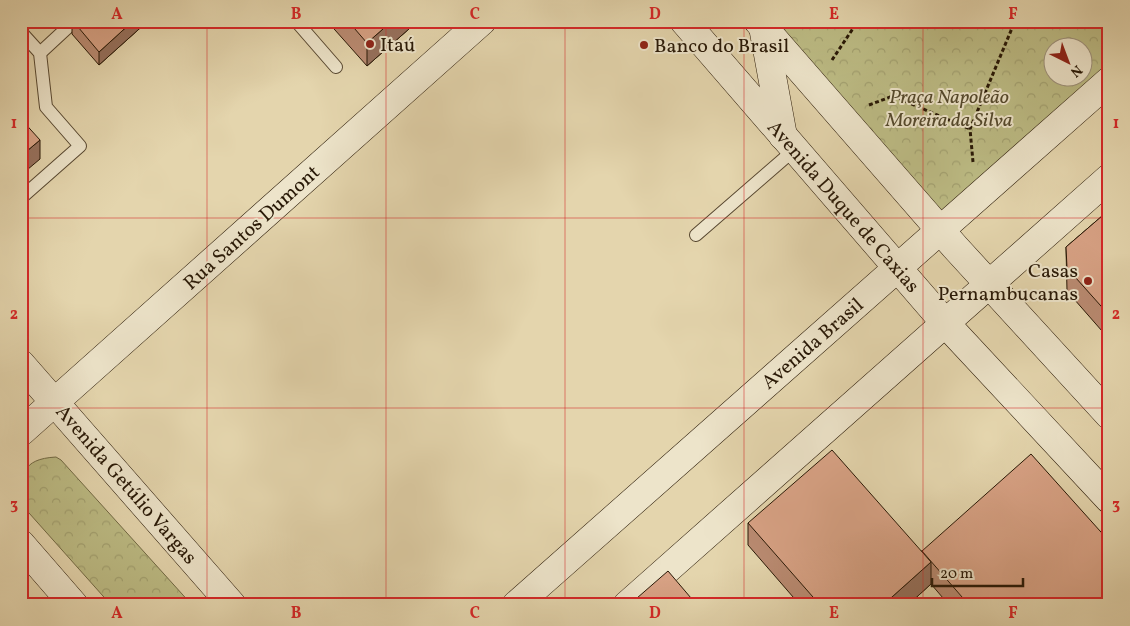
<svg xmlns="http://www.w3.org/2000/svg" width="1130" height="626" font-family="Vollkorn,serif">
<defs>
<pattern id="park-crowns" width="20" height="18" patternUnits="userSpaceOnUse" patternTransform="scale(1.25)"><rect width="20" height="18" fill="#bcbb84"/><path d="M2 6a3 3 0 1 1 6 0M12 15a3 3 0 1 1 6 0" fill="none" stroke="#a2a070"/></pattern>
</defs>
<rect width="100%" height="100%" fill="#e4d5ad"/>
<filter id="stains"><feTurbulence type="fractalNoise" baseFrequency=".004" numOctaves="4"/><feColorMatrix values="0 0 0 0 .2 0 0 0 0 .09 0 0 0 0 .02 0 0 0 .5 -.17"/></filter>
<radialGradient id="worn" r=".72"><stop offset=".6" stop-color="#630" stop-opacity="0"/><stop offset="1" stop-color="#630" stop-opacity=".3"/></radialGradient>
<g fill="url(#park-crowns)" stroke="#726a45" fill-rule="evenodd">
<path d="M 758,21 L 1109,21 L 1109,81 L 940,230 ZM 1052,48 L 1082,48 L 1082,78 L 1052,78 Z"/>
<path d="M 56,457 L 61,460 L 192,605 L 111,605 L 21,504 C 21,475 21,459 56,457 Z"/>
</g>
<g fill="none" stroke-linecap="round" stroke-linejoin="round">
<defs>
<g id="lane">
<path d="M 296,21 L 336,67"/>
<path d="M 21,32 L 40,53 L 46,107 L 80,146 L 21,198"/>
<path d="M 40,53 L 67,28"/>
<path d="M 696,235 L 794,150"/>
</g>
<g id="secondary">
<path d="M 684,21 L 946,324 L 1109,499"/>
<path d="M 758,21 L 955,247 L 1109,415"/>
<path d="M 763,27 L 783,136"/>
<path d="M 21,364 L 232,605"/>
<path d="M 21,432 L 482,21"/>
<path d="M 21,544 L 74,605"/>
<path d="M 516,605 L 1109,81"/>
<path d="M 627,605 L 1109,178"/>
</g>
</defs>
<use href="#lane" stroke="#574730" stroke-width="14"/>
<use href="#secondary" stroke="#281806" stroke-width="29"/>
<g stroke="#281806" stroke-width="3" stroke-dasharray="4 2.5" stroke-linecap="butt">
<path d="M 832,60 L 858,21"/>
<path d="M 869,105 L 893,96 L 970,129"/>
<path d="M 973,162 L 970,129 L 1015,21"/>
<path d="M 589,605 L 598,597"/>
</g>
<use href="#lane" stroke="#ede4ca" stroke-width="12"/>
<use href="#secondary" stroke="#ede4ca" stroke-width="28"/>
</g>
<g fill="#ba8b72" stroke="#281806">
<path d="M 71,21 L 148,21 L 99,65 L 72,34 L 72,22 Z"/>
<path d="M 327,21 L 418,21 L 367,66 Z"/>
<path d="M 1109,210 L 1109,339 L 1067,291 L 1066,247 Z"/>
<path d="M 748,523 L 922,551 L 1109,605 L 949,605 L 931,584 L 908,605 L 800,605 L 748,545 Z"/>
</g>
<g fill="#97715d" stroke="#281806">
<path d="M 133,21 L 148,21 L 99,65 L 99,52 Z"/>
<path d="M 392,21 L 418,21 L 367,66 L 367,43 Z"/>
<path d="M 40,140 L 40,159 L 21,175 L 21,156 Z"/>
<path d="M 931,562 L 931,584 L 908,605 L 883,605 Z"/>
<path d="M 691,598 L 691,605 L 685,605 L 685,604 Z"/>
</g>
<g fill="#d8a285" stroke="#281806">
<path d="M 73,21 L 133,21 L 99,52 Z"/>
<path d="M 348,21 L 392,21 L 367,43 Z"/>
<path d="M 21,119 L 40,140 L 21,156 Z"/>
<path d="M 1109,210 L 1109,315 L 1067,268 L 1066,247 Z"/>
<path d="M 832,450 L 931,562 L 883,605 L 820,605 L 748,523 Z"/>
<path d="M 1031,454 L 1109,541 L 1109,605 L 969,605 L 922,551 Z"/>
<path d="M 668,571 L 691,598 L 685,604 L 686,605 L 629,605 Z"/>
</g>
<path fill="none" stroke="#d62828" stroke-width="1" stroke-opacity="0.55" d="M 207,21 L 207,605M 386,21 L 386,605M 565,21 L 565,605M 744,21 L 744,605M 923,21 L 923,605M 21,218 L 1109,218M 21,408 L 1109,408"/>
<g fill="#8f2418" stroke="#ede4ca" stroke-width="2">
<circle cx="370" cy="44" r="5"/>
<circle cx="644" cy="45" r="5"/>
<circle cx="1088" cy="281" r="5"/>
</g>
<g text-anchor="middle" stroke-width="4" stroke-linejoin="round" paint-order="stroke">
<g font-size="20" fill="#281806" stroke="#ede4ca" text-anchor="start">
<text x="380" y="51">Itaú</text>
<text x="654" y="52">Banco do Brasil</text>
<text x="1078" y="277" text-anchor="end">Casas<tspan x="1078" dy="23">Pernambucanas</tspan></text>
</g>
<g font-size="20" font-style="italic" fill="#54492c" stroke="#ede4ca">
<text x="949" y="103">Praça Napoleão<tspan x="949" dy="23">Moreira da Silva</tspan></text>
</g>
<g font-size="20" fill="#281806" stroke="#ede4ca">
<text transform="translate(844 206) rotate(49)" y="7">Avenida Duque de Caxias</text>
<text transform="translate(251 227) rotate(-42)" y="7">Rua Santos Dumont</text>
<text transform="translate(812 343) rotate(-41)" y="7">Avenida Brasil</text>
<text transform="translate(127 484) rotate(49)" y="7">Avenida Getúlio Vargas</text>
</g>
</g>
<rect width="1130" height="626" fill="none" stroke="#e4d5ad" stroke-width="55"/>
<g transform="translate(1068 62) rotate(138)"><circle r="24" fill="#ede4ca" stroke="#9e927c"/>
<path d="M0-4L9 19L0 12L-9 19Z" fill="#8f2418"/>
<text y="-8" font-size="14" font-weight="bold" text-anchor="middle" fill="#281806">N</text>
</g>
<path d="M932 578v8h91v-8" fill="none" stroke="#281806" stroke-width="2.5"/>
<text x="940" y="578" font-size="15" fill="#281806" stroke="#ede4ca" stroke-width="4" paint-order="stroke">20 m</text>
<rect x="28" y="28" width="1074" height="570" fill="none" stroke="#d62828" stroke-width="2"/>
<g font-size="16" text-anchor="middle" font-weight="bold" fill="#d62828">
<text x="117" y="19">A</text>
<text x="296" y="19">B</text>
<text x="475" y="19">C</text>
<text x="655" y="19">D</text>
<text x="834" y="19">E</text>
<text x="1013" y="19">F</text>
<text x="14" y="128">1</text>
<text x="1116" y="128">1</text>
<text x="14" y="319">2</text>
<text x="1116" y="319">2</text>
<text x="14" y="509">3</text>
<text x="1116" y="509">3</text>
<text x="117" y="618">A</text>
<text x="296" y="618">B</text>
<text x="475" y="618">C</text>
<text x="655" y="618">D</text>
<text x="834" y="618">E</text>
<text x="1013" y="618">F</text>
</g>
<rect width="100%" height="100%" filter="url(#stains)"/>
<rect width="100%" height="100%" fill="url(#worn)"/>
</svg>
